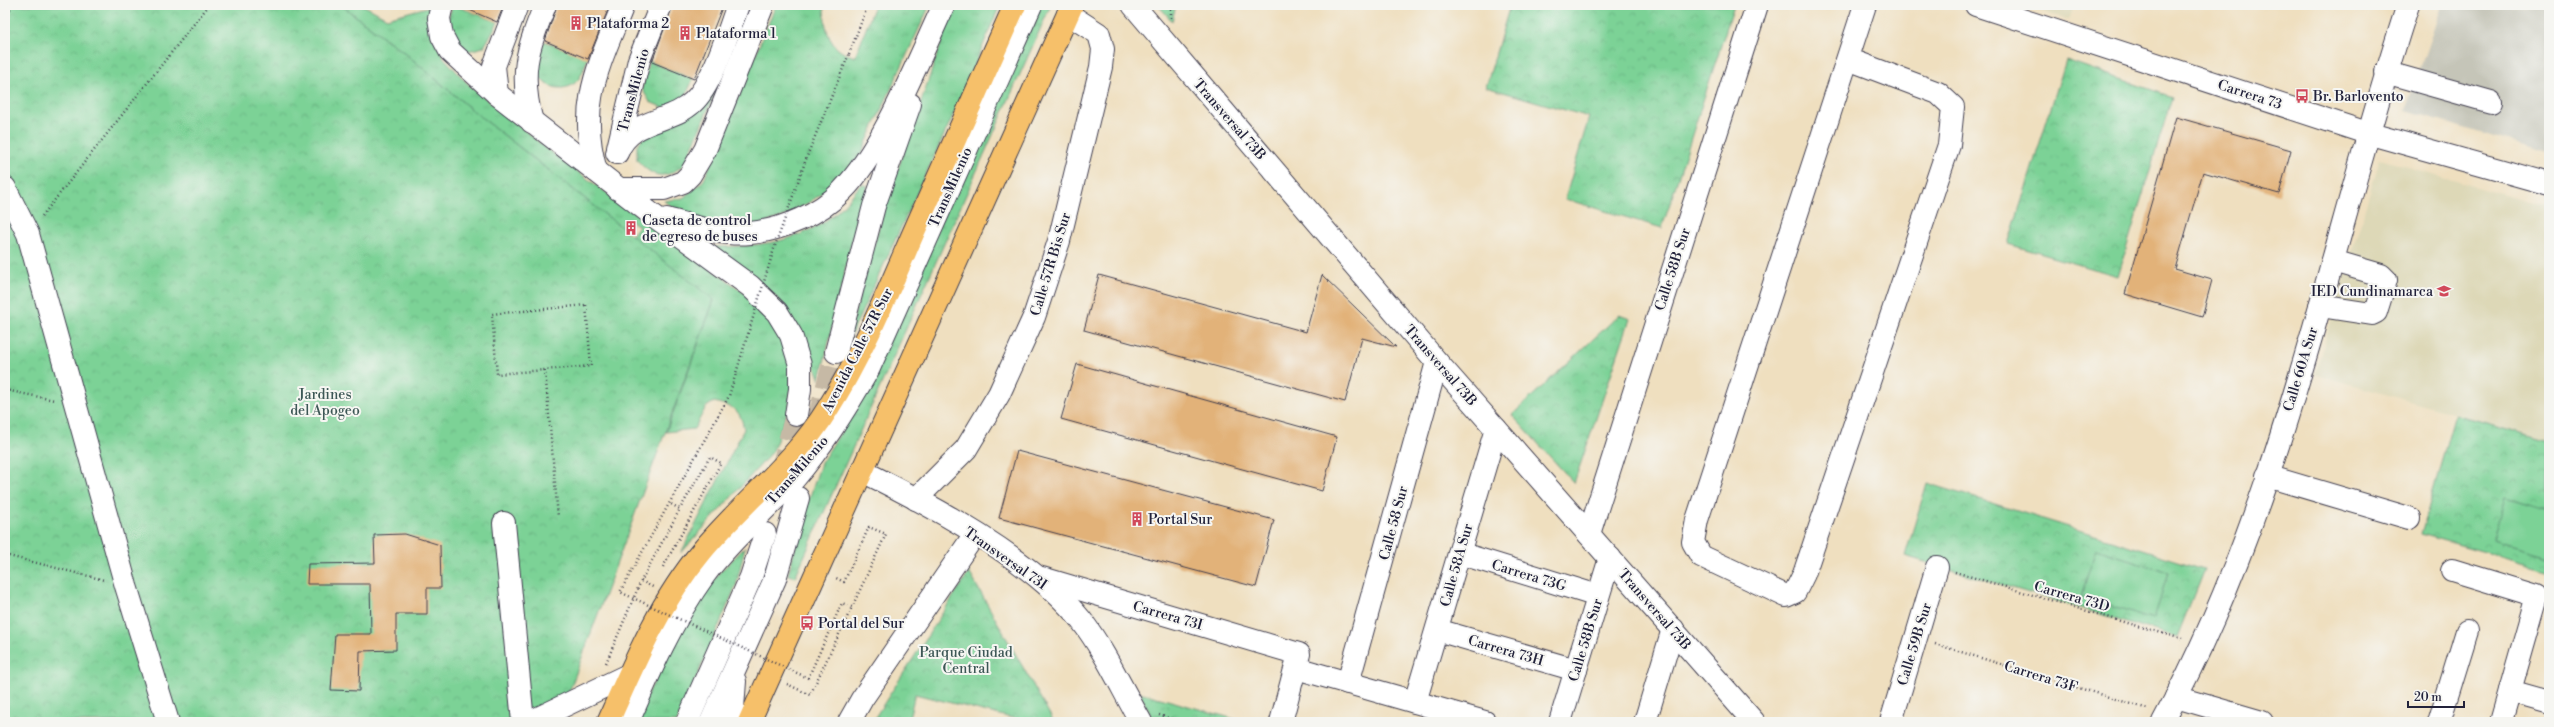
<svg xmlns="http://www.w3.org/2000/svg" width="2554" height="727" font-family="'Libre Bodoni',serif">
<defs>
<pattern id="grass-tufts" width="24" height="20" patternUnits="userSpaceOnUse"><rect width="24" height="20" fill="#7cd296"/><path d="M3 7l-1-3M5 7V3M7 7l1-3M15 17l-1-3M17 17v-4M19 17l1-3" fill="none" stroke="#6bb482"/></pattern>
<pattern id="park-crowns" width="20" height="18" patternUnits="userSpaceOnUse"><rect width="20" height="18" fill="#7cd296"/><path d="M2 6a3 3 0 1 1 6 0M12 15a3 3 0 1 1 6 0" fill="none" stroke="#6bb482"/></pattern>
</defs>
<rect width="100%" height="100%" fill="#f6f6f2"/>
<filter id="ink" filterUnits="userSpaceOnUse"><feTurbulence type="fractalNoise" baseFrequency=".025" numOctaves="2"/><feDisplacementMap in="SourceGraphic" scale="8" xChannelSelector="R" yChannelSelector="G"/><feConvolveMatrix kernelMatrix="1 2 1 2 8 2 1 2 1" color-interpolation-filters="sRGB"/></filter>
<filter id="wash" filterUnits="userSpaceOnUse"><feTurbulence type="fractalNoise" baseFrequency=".012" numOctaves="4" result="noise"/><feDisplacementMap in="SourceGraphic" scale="16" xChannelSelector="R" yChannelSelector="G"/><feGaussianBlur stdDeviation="0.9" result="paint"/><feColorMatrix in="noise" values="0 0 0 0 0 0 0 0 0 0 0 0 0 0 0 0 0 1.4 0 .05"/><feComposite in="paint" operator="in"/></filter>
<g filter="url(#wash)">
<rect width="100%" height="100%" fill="#efdfbf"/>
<g fill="#ddd8b7">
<path d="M 2022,5 L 2074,5 L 2069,20 Z"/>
<path d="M 2380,159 L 2549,208 L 2549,441 L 2315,374 Z"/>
</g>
<path fill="#c5c5b8" d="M 2442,5 L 2549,5 L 2549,153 L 2405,111 Z"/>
<g fill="url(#grass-tufts)" stroke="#4f7a68">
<path d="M 341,5 L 363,5 L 387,18 L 431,6 L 430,31 L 444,58 L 468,84 L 552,153 L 743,292 L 769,316 L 786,345 L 792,382 L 789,408 L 773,451 L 681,553 L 744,429 C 740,408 733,407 714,402 L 706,407 L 694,429 L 666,432 L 714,300 L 631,236 L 639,226 L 630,220 L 622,228 L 472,110 L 406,54 Z"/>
<path d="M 453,5 L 498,22 L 484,47 L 468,51 L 454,45 L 448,18 Z"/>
<path d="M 776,5 L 824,5 C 824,19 826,39 838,49 C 842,53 850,55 855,57 L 875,5 L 930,5 L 860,156 L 829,189 L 793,213 L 756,226 L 689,219 L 664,201 L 683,198 L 704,180 Z"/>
<path d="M 954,5 L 1000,5 L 957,107 L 845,348 L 883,213 Z"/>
<path d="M 1037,5 L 1051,5 L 795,577 L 788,575 L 804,515 L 821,463 L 857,407 Z"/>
<path d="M 1158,5 L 1176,5 L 1172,21 Z"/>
<path d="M 544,41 L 588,58 C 584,67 582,77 575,83 C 562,94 538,86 537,68 C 537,59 540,50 544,41 Z"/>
<path d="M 649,61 L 693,79 L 684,100 L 664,108 L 650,102 L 642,89 Z"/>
<path d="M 720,81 L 685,164 C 665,180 654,179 637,160 L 637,145 L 649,131 Z"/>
<path d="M 861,184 L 868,186 L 858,214 L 820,380 L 802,334 L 775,296 L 707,247 C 754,247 803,244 839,210 C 847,202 854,193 861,184 Z"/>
<path d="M 745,547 L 736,586 L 677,722 L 634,722 L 677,635 L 719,573 Z"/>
</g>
<g fill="url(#park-crowns)" stroke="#4f7a68">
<path d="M 5,5 L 341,5 L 406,54 L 472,110 L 714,300 L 558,722 L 5,722 Z"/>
<path d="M 1510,5 L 1734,5 L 1662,228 L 1565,199 L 1589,117 L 1486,87 Z"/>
<path d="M 2066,60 L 2172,97 L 2118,276 L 2008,244 Z"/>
<path d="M 1619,315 L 1630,319 L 1574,483 L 1512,415 Z"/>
<path d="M 2455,414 L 2549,441 L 2549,570 L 2421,534 Z"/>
<path d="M 1927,483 L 2204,569 L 2177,637 L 1905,556 Z"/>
<path d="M 969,572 L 1054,722 L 1028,722 L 915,694 L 908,722 L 872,722 Z"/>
<path d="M 1139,692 L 1245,722 L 1154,722 Z"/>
</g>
<g fill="#7cd296" stroke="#4f7a68">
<path d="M 2505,497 L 2549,510 L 2549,555 L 2493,539 Z"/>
<path d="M 2096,549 L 2168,572 L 2154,619 L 2081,596 Z"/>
</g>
<g id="blocks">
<g fill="#e2b279">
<path d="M 458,5 L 504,5 L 497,22 Z"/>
<path d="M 557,5 L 610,5 L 588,59 L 545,41 Z"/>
<path d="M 673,5 L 723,5 L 694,79 L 652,62 Z"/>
<path d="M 2176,117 L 2291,150 L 2279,194 L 2203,172 L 2175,269 L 2212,280 L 2202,317 L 2125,294 Z"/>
<path d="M 1099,275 L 1306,332 L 1322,275 L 1396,347 L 1362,338 L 1345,402 L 1084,330 Z"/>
<path d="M 1077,364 L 1337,437 L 1322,491 L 1061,419 Z"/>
<path d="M 1017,451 L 1274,520 L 1256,587 L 999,518 Z"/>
<path d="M 405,534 L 440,545 L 441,588 L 427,588 L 427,614 L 396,614 L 396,650 L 360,651 L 359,691 L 331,690 L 335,634 L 371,634 L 370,584 L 307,584 L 308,564 L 375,563 L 374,535 Z"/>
</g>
</g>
</g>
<g filter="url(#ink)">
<use href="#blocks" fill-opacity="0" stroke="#413e4f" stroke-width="1"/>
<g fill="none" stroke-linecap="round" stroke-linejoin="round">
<g stroke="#c6b9a5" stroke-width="22" stroke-dasharray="22 11" stroke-linecap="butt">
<path d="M 818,420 L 836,352"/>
<path d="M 781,472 L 796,415"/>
</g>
<defs>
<g id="minor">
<path d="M 442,5 L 439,18 L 442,36 L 450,51 L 497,94 L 654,216 L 750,286 L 777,312 L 791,335 L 800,365 L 800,389 L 796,415"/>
<path d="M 1133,5 L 1437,362 L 1754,722"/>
<path d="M 1976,5 L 2367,133 L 2549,184"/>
<path d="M 1848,59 L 1938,93 L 1953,107 L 1949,145 L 1804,574 L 1795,592 L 1786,596 L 1701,556 L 1693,542 L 1697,520 L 1865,5"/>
<path d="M 2385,72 L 2491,102"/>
<path d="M 497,94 L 494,66 L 517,5"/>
<path d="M 532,122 C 519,72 527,51 545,5"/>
<path d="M 618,148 L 639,60 L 661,5"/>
<path d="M 617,153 C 630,118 670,124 693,102 C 713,84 728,31 738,5"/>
<path d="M 596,171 C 577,104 599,66 623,5"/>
<path d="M 5,188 L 28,234 L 126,586 L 168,722"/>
<path d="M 618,189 L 664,189 L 683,182 L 690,175 L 705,150 L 763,5"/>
<path d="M 667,219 C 692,226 723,236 750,233 C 782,230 820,214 842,191 C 884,148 918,60 944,5"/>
<path d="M 2320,306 L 2372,314 L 2376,312 L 2386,280 L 2381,275 L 2333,261"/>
<path d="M 836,352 L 874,206 L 910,104"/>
<path d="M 862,471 C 933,506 1031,558 1081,620 C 1105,651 1122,689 1141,722"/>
<path d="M 2267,476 L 2409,518"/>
<path d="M 916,499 L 966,449 L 999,394 L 1034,317 L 1059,241 L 1101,67 L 1103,49 L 1099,34 L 1068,14"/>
<path d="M 504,523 L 523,722"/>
<path d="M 1589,534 L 1757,5"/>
<path d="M 1459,553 L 1598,596"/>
<path d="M 2452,570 L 2537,596 L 2501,722"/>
<path d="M 1042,578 L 1299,654 L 1281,722"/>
<path d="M 1437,630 L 1576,670"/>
<path d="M 1296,668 L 1485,722"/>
<path d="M 1348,683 L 1437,362"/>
<path d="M 2510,691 L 2549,702"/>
<path d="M 2176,697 L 2262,722"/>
<path d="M 1415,702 L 1496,429"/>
<path d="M 530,722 L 628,675"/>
<path d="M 628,722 C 650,671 672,620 705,574 C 731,539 765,511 794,479 C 823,445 847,407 869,368 L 1031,5"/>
<path d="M 687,722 L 751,577 L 765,534"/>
<path d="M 711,722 L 775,579 L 798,498"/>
<path d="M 732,722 L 735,681"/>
<path d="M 849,722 L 862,699 L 975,534"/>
<path d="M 1560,722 L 1610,558"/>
<path d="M 1645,722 L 1673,629"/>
<path d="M 1891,722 L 1937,567"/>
<path d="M 2163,722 C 2285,499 2329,244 2408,5"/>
<path d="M 2439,722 L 2467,631"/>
</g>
<g id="highway">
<path d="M 608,722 C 634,663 660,601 702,551 C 741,504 796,461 827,410 C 862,355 887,294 913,234 C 947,158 981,81 1015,5"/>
<path d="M 749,722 L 1072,5"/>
</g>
</defs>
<use href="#minor" stroke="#413e4f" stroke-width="24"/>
<use href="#highway" stroke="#413e4f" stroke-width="24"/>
<g stroke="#413e4f" stroke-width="2.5" stroke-dasharray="1 3" stroke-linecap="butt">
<path d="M 1171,5 L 1171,18"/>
<path d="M 5,16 L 13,5"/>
<path d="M 849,54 L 868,5"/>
<path d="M 42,216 L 209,5"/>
<path d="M 586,305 L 591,366 L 497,374 L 492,314 Z"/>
<path d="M 545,370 L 558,517"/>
<path d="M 5,390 L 54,400"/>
<path d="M 5,555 L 104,580"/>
<path d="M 663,567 L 721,463 L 710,457 L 680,509"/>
<path d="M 1955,572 L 2182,639"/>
<path d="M 641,581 L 653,587"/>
<path d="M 1935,644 L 2148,709"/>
<path d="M 606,663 L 641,581 L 680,509 L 669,503"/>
<path d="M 808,678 L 842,603 L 852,607 L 886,534 L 869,527 L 844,582 L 836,578"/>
<path d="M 787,684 L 810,695 L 852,607"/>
<path d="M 1159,715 L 1182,722"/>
<path d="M 5,720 L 10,722"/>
<path d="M 1913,720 L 1918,722"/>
</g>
<use href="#minor" stroke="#fff" stroke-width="22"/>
<use href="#highway" stroke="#f6c06b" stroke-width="22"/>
<path stroke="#413e4f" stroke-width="2.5" stroke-dasharray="1 3" stroke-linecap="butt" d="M 808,678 L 620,592 L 729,396 L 774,249 L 809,151 L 849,54"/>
</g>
</g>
<defs>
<symbol id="building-bare" viewBox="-9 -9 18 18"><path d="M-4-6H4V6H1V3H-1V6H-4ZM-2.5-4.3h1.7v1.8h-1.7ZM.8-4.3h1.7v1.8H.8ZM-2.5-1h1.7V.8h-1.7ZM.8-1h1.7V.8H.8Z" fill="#d1495b" stroke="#f6f6f2" stroke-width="2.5" paint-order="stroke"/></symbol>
<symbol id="bus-bare" viewBox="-9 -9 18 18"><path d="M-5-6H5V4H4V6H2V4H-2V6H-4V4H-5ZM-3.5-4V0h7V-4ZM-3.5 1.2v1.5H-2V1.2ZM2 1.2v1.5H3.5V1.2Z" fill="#d1495b" stroke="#f6f6f2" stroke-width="2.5" paint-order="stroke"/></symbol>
<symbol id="school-bare" viewBox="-9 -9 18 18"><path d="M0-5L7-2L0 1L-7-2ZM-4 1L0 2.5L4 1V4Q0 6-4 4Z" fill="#d1495b" stroke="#f6f6f2" stroke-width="2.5" paint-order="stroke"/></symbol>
</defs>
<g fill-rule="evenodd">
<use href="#building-bare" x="566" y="13" width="20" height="20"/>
<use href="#building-bare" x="675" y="23" width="20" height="20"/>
<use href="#bus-bare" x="2292" y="86" width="20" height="20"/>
<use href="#building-bare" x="621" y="218" width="20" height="20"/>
<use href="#school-bare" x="2434" y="281" width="20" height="20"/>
<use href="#building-bare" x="1127" y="509" width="20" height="20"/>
<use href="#bus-bare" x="797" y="613" width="20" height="20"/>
</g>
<g text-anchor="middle" stroke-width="4" stroke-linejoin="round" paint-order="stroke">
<g font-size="14" fill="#22223b" stroke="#f6f6f2" text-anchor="start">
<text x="587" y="28">Plataforma 2</text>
<text x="696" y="38">Plataforma 1</text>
<text x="2313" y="101">Br. Barlovento</text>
<text x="642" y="225">Caseta de control<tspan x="642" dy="16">de egreso de buses</tspan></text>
<text x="2433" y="296" text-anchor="end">IED Cundinamarca</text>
<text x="1148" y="524">Portal Sur</text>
<text x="818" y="628">Portal del Sur</text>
</g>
<g font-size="14" fill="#22223b" stroke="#f6f6f2">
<text transform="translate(633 90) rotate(-75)" y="5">TransMilenio</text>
<text transform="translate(2250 94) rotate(18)" y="5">Carrera 73</text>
<text transform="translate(1230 119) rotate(49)" y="5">Transversal 73B</text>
<text transform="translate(950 187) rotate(-66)" y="5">TransMilenio</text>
<text transform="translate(1050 264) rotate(-73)" y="5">Calle 57R Bis Sur</text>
<text transform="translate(1672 269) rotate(-72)" y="5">Calle 58B Sur</text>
<text transform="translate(857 350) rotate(-63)" y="5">Avenida Calle 57R Sur</text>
<text transform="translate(1441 365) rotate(49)" y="5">Transversal 73B</text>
<text transform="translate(2300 369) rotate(-73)" y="5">Calle 60A Sur</text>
<text transform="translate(797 470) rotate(-49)" y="5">TransMilenio</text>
<text transform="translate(1393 523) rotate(-75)" y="5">Calle 58 Sur</text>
<text transform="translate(1006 558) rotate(35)" y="5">Transversal 73I</text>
<text transform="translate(1456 565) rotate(-74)" y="5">Calle 58A Sur</text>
<text transform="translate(1529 575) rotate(17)" y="5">Carrera 73G</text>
<text transform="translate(2072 596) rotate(16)" y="5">Carrera 73D</text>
<text transform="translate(1655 609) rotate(49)" y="5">Transversal 73B</text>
<text transform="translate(1168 615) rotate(16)" y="5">Carrera 73I</text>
<text transform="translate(1585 640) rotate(-73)" y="5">Calle 58B Sur</text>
<text transform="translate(1914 644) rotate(-73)" y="5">Calle 59B Sur</text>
<text transform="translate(1506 650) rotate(16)" y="5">Carrera 73H</text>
<text transform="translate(2041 676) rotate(17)" y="5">Carrera 73F</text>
</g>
<g font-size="14" fill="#3d5756" stroke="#f6f6f2">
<text x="325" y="399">Jardines<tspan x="325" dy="16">del Apogeo</tspan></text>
<text x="966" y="657">Parque Ciudad<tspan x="966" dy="16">Central</tspan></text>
</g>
</g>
<rect width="2554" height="727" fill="none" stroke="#f6f6f2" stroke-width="20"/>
<path d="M2408 701v6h56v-6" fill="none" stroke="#22223b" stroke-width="2"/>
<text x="2414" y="701" font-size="12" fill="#22223b" stroke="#f6f6f2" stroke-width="3" paint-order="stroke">20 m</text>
</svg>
